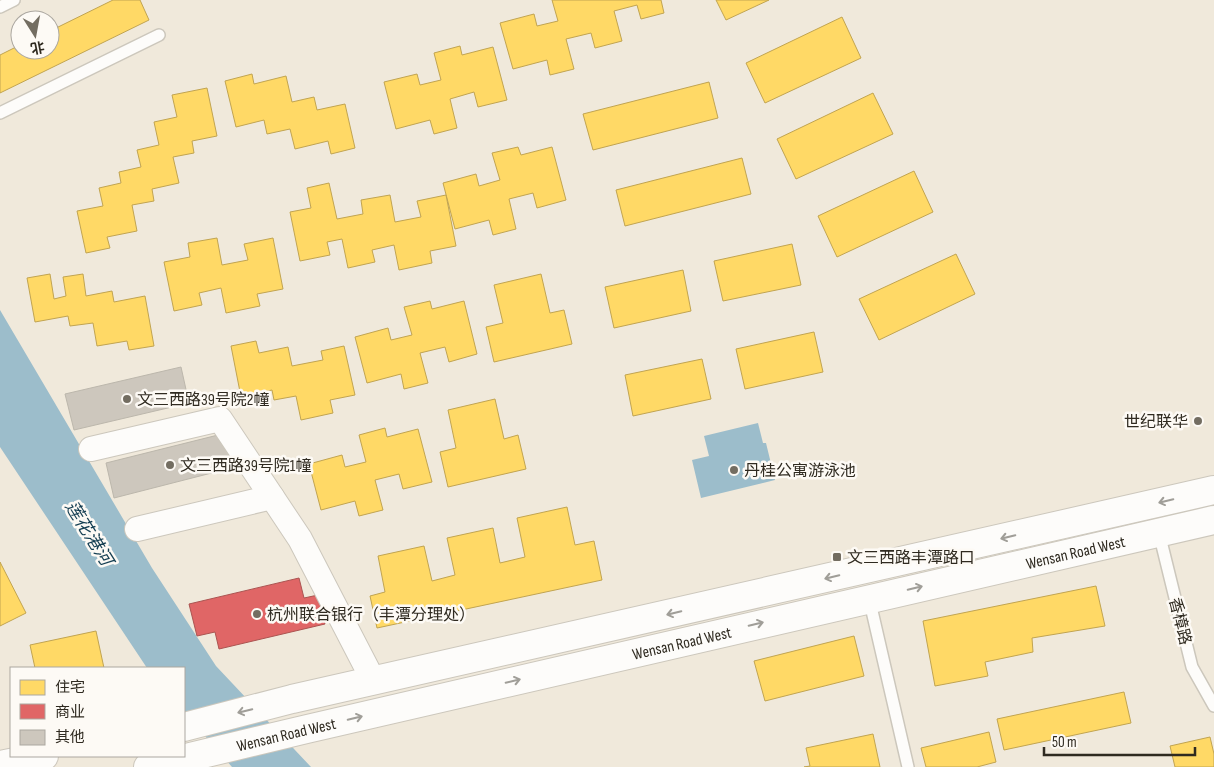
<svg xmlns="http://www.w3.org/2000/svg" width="1214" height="767" font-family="'Sofia Sans Condensed','Noto Sans SC',sans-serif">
<rect width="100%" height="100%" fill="#f0e9db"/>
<g fill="#9cbdcb">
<path d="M 0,310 L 152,568 L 216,666 L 311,767 L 232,767 L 184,712 L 184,668 L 147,668 L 0,447 Z"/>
<path d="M 758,423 L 763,443 L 766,443 L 775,480 L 701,498 L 692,460 L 709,456 L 704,436 Z"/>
</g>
<g fill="#ffd966" stroke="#c1a451">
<path d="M 113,0 L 140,0 L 149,20 L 0,93 L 0,55 L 20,45 L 20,50 L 50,50 L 50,31 Z"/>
<path d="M 552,0 L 661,0 L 664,13 L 641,19 L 637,5 L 614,11 L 622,41 L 595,48 L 591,33 L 566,39 L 574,69 L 550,75 L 547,60 L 513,69 L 500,23 L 534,14 L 537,26 L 558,21 Z"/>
<path d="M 716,0 L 769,0 L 726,20 Z"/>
<path d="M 842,17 L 861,58 L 765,103 L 746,63 Z"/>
<path d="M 460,46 L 462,55 L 493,47 L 507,100 L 478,107 L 474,92 L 450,99 L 457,128 L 434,134 L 430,120 L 396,129 L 384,82 L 417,74 L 420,85 L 441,80 L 434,53 Z"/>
<path d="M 252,74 L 254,84 L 286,76 L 292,102 L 314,97 L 317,110 L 345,104 L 355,148 L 331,154 L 328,141 L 295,149 L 290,129 L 267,134 L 264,120 L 236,127 L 225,81 Z"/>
<path d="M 709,82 L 718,118 L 593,150 L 583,114 Z"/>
<path d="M 207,88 L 217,136 L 192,141 L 194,153 L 173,157 L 179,183 L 152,189 L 154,201 L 132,205 L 137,231 L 107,237 L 110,248 L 86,253 L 77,211 L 103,206 L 99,188 L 121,183 L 119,172 L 141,167 L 137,150 L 159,145 L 154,122 L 177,117 L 172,95 Z"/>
<path d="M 873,93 L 893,134 L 796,179 L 777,139 Z"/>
<path d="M 518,147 L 521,155 L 552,147 L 566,200 L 537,208 L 533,193 L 509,199 L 516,229 L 493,235 L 489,220 L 455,229 L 443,183 L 476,174 L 479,186 L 500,180 L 492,153 Z"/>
<path d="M 742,158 L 751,194 L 625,226 L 616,190 Z"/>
<path d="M 914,171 L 933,212 L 837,257 L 818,216 Z"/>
<path d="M 329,183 L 337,219 L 363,214 L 361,200 L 390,195 L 395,222 L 421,217 L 417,201 L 446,195 L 456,246 L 430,251 L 432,263 L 399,270 L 394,245 L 372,250 L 375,262 L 348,268 L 342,239 L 327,242 L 330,255 L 300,261 L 290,212 L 311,208 L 307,188 Z"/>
<path d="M 217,238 L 222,265 L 248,260 L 244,244 L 273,238 L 283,289 L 257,294 L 260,306 L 226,313 L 221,288 L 199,293 L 202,305 L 174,311 L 164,262 L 190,257 L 188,243 Z"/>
<path d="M 792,244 L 801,285 L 723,301 L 714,261 Z"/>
<path d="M 956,254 L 975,294 L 879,340 L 859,299 Z"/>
<path d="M 683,270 L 691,311 L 614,328 L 605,287 Z"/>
<path d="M 50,274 L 54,299 L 66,296 L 63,277 L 83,274 L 86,296 L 112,291 L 114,302 L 145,296 L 154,346 L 129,350 L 127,341 L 97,346 L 93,323 L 70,326 L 68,316 L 35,322 L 27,278 Z"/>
<path d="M 541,274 L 550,313 L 564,310 L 572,344 L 494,362 L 486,327 L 503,323 L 494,285 Z"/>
<path d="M 430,301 L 432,309 L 464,301 L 477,354 L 449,362 L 445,347 L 420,353 L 428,383 L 404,389 L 401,374 L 367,383 L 355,337 L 388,328 L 391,340 L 412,335 L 404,307 Z"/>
<path d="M 814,332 L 823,372 L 745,389 L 736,349 Z"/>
<path d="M 256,341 L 259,353 L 288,347 L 292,366 L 323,360 L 321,351 L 344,346 L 355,395 L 330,400 L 333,413 L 301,420 L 296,396 L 274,400 L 272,390 L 241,397 L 231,346 Z"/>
<path d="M 702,359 L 711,399 L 633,416 L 625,375 Z"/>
<path d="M 495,399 L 504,439 L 518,435 L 526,469 L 448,487 L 440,452 L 456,448 L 448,410 Z"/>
<path d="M 385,428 L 387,437 L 418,429 L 432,482 L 403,489 L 399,474 L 375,480 L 383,510 L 359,516 L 355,501 L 321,510 L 309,464 L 342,455 L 345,467 L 366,462 L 359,435 Z"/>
<path d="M 567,507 L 575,545 L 594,541 L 602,580 L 377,628 L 370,596 L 385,592 L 378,556 L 424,546 L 432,581 L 455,575 L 447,538 L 493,528 L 500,563 L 525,557 L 517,518 Z"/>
<path d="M 0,562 L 26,613 L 0,626 Z"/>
<path d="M 1096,586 L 1105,626 L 1032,638 L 1033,652 L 985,662 L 988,676 L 935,686 L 923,621 Z"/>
<path d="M 96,631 L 104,668 L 35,668 L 30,645 Z"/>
<path d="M 854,636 L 864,676 L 765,701 L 754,661 Z"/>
<path d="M 1124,692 L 1131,723 L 1004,750 L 997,719 Z"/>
<path d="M 989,732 L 996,762 L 977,767 L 926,767 L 921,748 Z"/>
<path d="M 873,734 L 880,767 L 804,767 L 810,766 L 806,748 Z"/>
<path d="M 1210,737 L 1214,754 L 1214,767 L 1175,767 L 1170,746 Z"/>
</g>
<path fill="#e06666" stroke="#ab5451" d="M 299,578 L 304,598 L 318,595 L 325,624 L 219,649 L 215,632 L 197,636 L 189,604 Z"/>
<g fill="#cdc7bd" stroke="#bcb7ac">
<path d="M 181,367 L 189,403 L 74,430 L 65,394 Z"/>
<path d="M 226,433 L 235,467 L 114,498 L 106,463 Z"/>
</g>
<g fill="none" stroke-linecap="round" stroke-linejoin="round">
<defs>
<g id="lane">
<path d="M 0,7 L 14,0"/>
<path d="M 0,113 L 159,35"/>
<path d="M 1159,533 L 1192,667 L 1214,706"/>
<path d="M 869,598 L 908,767"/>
</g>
<g id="street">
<path d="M 91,449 L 220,419 L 300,539 L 373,680"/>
<path d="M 137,529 L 272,497"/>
</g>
<g id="secondary">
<path d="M 184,727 L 292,699 L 1214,490"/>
<path d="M 0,765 L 44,756"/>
<path id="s1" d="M 148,767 L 307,729 L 1214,520"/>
</g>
</defs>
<use href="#lane" stroke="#ccc7bc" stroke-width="14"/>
<use href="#street" stroke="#ccc7bc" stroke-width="26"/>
<use href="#secondary" stroke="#ccc7bc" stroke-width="30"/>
<use href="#lane" stroke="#fdfcfa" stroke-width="11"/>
<use href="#street" stroke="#fdfcfa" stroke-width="24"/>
<use href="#secondary" stroke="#fdfcfa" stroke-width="28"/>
</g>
<defs><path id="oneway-shaft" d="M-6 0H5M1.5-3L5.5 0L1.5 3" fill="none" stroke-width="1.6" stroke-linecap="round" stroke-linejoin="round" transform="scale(1.25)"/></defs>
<g stroke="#a09e98">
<use href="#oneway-shaft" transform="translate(1166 501) rotate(167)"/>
<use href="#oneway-shaft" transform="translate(1008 537) rotate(167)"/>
<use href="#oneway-shaft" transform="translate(832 577) rotate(167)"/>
<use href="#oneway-shaft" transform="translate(915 588) rotate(-13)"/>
<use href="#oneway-shaft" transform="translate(674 613) rotate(167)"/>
<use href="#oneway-shaft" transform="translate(756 624) rotate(-13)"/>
<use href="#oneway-shaft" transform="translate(513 681) rotate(-13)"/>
<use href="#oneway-shaft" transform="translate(245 711) rotate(166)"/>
<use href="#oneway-shaft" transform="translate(355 718) rotate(-13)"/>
</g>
<g fill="#736d61" stroke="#fdfaf5" stroke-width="2">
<circle cx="127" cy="399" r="5"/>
<circle cx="1198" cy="421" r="5"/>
<circle cx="170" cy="465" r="5"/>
<circle cx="734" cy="470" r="5"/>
<rect x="832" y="552" width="10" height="10" rx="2.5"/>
<circle cx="257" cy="614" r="5"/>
</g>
<g text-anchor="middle" stroke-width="5" stroke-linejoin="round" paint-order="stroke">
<g font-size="16" fill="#2f2a20" stroke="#fdfaf5" text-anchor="start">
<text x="137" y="405">文三西路39号院2幢</text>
<text x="1188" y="427" text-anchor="end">世纪联华</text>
<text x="180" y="471">文三西路39号院1幢</text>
<text x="744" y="476">丹桂公寓游泳池</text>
<text x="847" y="563">文三西路丰潭路口</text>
<text x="267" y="620">杭州联合银行（丰潭分理处）</text>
</g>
<g font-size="16" fill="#2f2a20" stroke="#fdfaf5">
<text dy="6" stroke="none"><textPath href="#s1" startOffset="952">Wensan Road West</textPath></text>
<text transform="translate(1181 621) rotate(76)" y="6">香樟路</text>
<text dy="6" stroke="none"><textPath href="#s1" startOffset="548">Wensan Road West</textPath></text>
<text dy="6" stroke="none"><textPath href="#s1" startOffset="142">Wensan Road West</textPath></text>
</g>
<g font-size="18" font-style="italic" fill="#143e52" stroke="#fdfaf5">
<text transform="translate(89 533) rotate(58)" y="6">莲花港河</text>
</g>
</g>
<rect x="10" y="667" width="175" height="90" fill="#fdfaf5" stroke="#aba7a0"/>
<rect x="20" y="680" width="25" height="15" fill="#ffd966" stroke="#aba7a0"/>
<text x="55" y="692" font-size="15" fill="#2f2a20">住宅</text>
<rect x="20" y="704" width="25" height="15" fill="#e06666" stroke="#aba7a0"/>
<text x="55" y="717" font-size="15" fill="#2f2a20">商业</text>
<rect x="20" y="730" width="25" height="15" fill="#cdc7bd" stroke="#aba7a0"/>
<text x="55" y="742" font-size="15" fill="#2f2a20">其他</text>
<g transform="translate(35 35) rotate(169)"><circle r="24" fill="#fdfaf5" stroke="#aba7a0"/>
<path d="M0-4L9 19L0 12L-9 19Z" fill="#736d61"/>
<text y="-8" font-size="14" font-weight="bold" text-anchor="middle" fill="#2f2a20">北</text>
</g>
<path d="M1044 747v8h151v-8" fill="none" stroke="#2f2a20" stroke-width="2.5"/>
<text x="1052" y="747" font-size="15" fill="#2f2a20" stroke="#fdfaf5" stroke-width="4" paint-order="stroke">50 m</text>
</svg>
